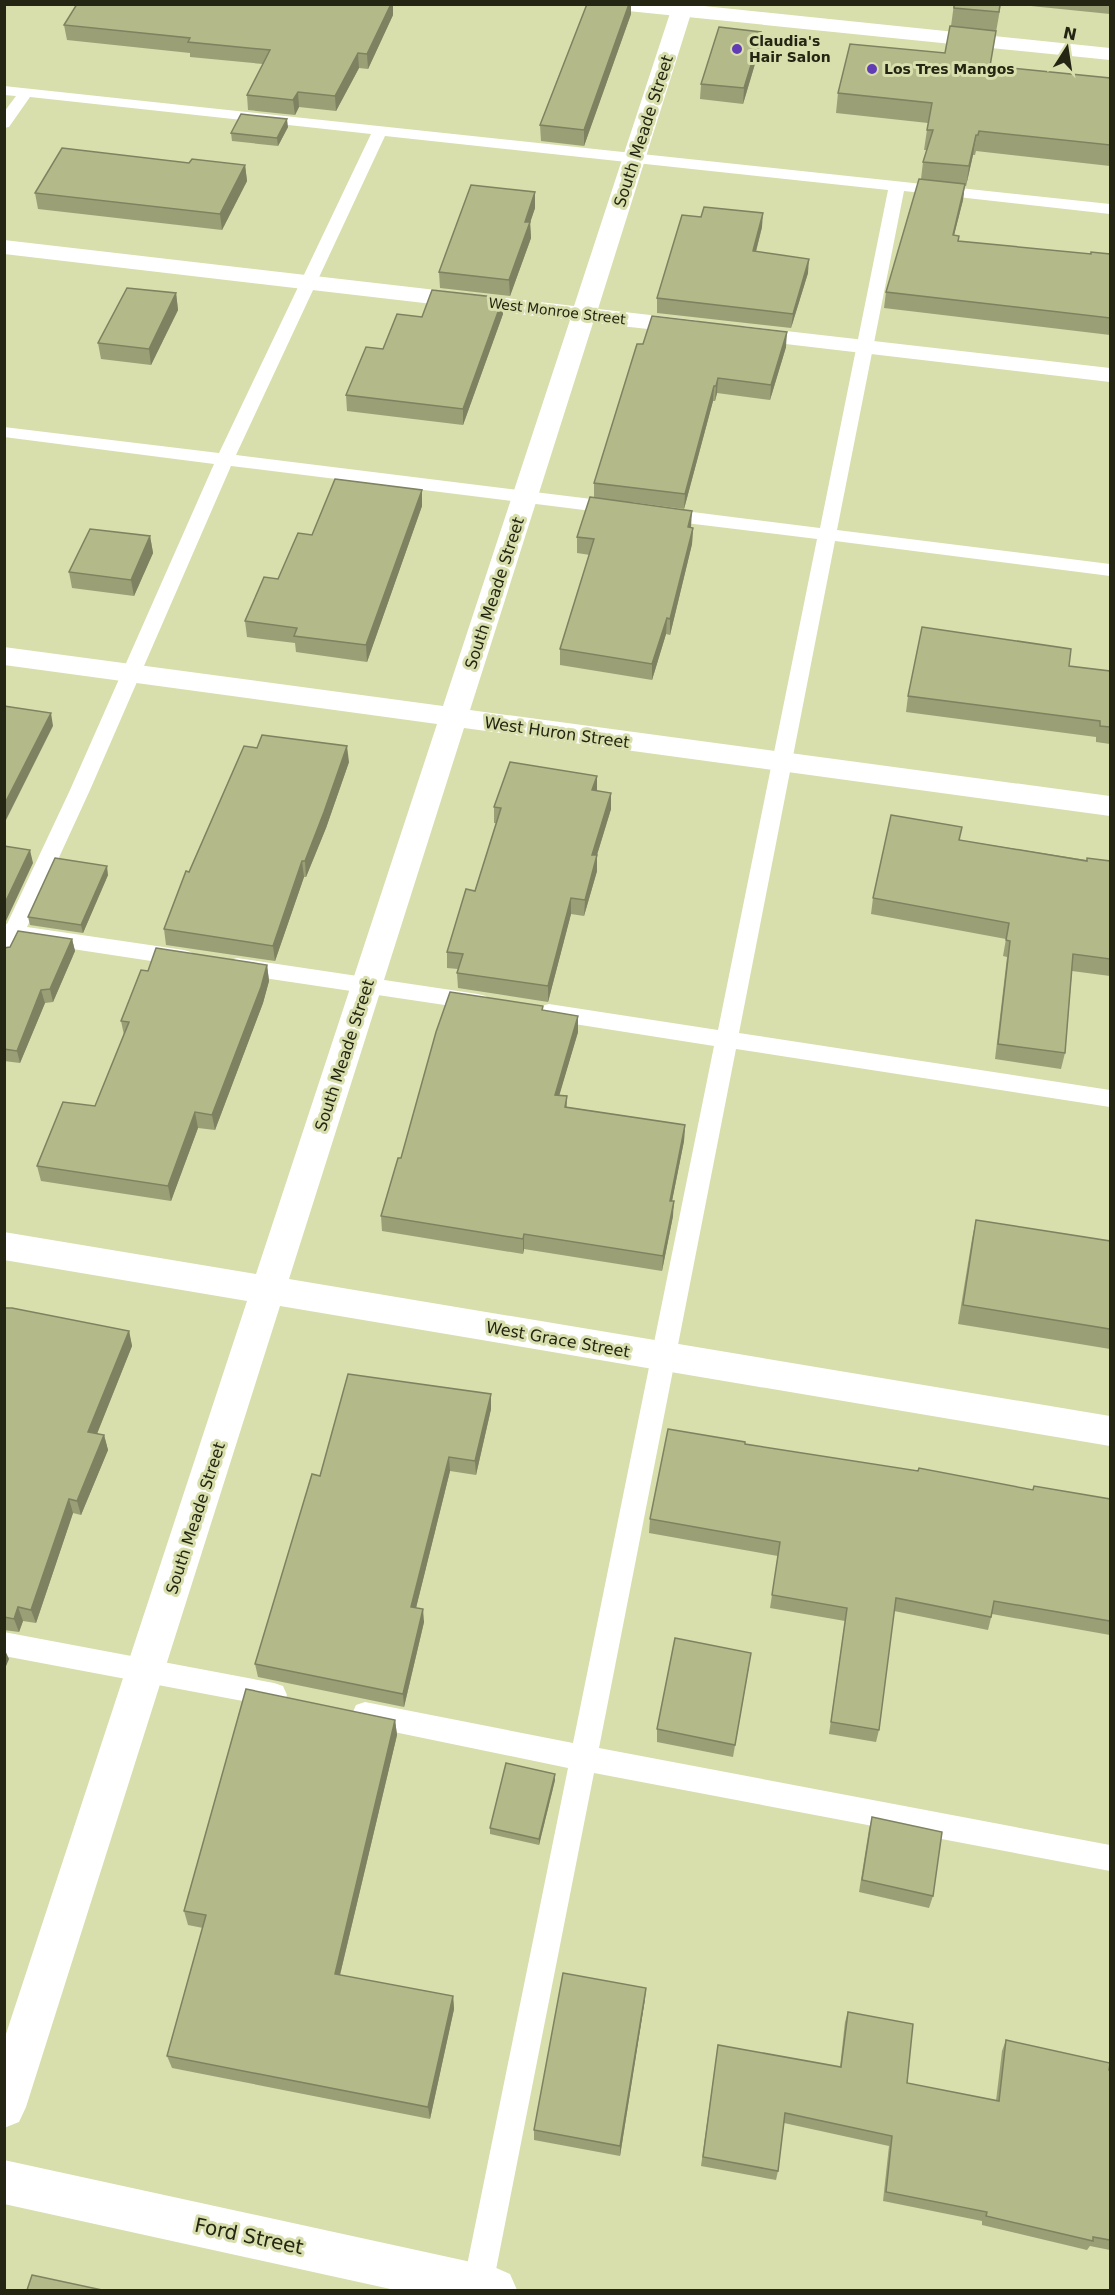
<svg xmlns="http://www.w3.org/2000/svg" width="1115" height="2295" font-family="'DejaVu Sans',sans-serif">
<rect width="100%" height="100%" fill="#d8deac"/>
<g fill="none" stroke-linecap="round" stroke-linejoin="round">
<g fill="#fff" fill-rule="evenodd">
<path d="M 4,86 L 1110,204 L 1110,214 L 904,191 L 837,530 L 1110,564 L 1110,576 L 835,541 L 739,1033 L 1110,1090 L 1110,1107 L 736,1049 L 599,1748 L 1110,1845 L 1110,1871 L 594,1773 L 492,2290 L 462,2290 L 568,1768 L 365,1726 L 356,1723 L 352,1714 L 356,1705 L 365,1702 L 573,1743 L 714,1046 L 549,1020 L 541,1018 L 538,1012 L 541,1006 L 549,1004 L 718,1030 L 817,539 L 661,520 L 655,518 L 652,514 L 655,510 L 661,508 L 820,528 L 888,190 L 385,136 L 236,455 L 616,502 L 622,504 L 625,508 L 622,512 L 616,514 L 231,466 L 90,790 L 27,927 L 184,950 L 191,952 L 195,958 L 191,964 L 184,966 L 20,941 L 11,958 L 4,960 L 4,923 L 7,924 L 70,790 L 214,464 L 4,437 L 4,427 L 219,453 L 371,134 L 30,97 L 9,127 L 4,128 L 4,112 L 16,96 L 4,95 Z"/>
<path d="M 237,958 L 478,994 L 486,996 L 489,1002 L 486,1008 L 478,1010 L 237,974 L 230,972 L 226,966 L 230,960 Z"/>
<path d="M 4,1632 L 274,1683 L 283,1686 L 287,1695 L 283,1704 L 274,1707 L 4,1656 Z"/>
</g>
<g fill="#fff" fill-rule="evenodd">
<path d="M 673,4 L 694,4 L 598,309 L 694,320 L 703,322 L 706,327 L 703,332 L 694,334 L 593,323 L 470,710 L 1110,796 L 1110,816 L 464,728 L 289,1279 L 1110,1416 L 1110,1446 L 280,1306 L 26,2107 L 19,2122 L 4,2128 L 4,2040 L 247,1301 L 4,1260 L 4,1232 L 256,1274 L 437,724 L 4,665 L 4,647 L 443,706 L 570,320 L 4,254 L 4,240 L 574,306 Z"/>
<path d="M 743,326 L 1110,368 L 1110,382 L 734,338 L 731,333 L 734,328 Z"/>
</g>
<path fill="#fff" fill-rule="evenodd" d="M 4,2160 L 494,2267 L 510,2274 L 517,2290 L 395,2290 L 4,2204 Z"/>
<path fill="#fff" fill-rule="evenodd" d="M 608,4 L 685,4 L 1110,48 L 1110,60 L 618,10 L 611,8 Z"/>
</g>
<g fill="#9b9f76">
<path d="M 77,4 L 393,4 L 393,15 L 368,69 L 359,68 L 336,111 L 299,107 L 295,115 L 248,110 L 247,95 L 263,64 L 190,57 L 190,53 L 67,40 L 64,25 Z"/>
<path d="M 587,4 L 631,4 L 631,14 L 584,146 L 541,141 L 540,125 Z"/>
<path d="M 954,4 L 1001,4 L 990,66 L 1110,78 L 1110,166 L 976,151 L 975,155 L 973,155 L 966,186 L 964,186 L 963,200 L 954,235 L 958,241 L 1091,254 L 1110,254 L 1110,335 L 884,308 L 886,292 L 921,179 L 923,162 L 927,150 L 924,150 L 928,123 L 836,113 L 838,93 L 945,53 L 951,26 Z"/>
<path d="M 1010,4 L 1110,4 L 1110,14 Z"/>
<path d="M 760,47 L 743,104 L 700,99 L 701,84 Z"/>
<path d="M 288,127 L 278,146 L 232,141 L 231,133 Z"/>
<path d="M 189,163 L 245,165 L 247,181 L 222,230 L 38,209 L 35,193 Z"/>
<path d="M 535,192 L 535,208 L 530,222 L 531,238 L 510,296 L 440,288 L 439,272 Z"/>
<path d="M 762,227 L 756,252 L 808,273 L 791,328 L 657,313 L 657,298 Z"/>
<path d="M 176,293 L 178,310 L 151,365 L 101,359 L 98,343 Z"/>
<path d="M 503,298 L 503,314 L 463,425 L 347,411 L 346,395 L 383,349 L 422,317 Z"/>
<path d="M 643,344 L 786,347 L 770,400 L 717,393 L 715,401 L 713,401 L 684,509 L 631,502 L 693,528 L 692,544 L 670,635 L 666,634 L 652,680 L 560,665 L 560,649 L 590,555 L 577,553 L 577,537 L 594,497 L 594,483 Z"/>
<path d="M 422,490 L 422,506 L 367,662 L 296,652 L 295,643 L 247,637 L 245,621 L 312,535 Z"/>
<path d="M 150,536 L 153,553 L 134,596 L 72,588 L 69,572 Z"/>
<path d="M 1069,666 L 1110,671 L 1110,744 L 1096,742 L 1096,737 L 906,712 L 908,696 Z"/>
<path d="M 349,762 L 326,828 L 306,877 L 304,877 L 275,961 L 166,945 L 164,929 L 189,872 Z"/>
<path d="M 597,791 L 611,809 L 597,855 L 597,871 L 584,916 L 571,914 L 548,1002 L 458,988 L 457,973 L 458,969 L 447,968 L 447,952 L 475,891 L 496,823 L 494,823 L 494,807 Z"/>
<path d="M 959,840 L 1087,860 L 1110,861 L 1110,976 L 1072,971 L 1065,1053 L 1061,1069 L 995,1059 L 1007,957 L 1003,956 L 1006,939 L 871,914 L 873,898 Z"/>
<path d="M 108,875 L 83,933 L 30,925 L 28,917 Z"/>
<path d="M 72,939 L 75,951 L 53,1002 L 45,1003 L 20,1063 L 4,1061 L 4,948 Z"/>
<path d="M 267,965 L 269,981 L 263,1003 L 215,1130 L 198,1128 L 171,1201 L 41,1181 L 37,1166 L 95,1106 L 124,1035 L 121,1021 L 148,971 Z"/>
<path d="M 543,1010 L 578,1016 L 578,1032 L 559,1095 L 567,1096 L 567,1107 L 685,1125 L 684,1141 L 672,1201 L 673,1216 L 662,1271 L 524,1249 L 523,1254 L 382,1231 L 381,1216 L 401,1158 Z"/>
<path d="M 976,1220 L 1110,1241 L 1110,1349 L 958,1324 L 972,1239 Z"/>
<path d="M 4,1308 L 129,1331 L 132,1346 L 97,1434 L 104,1435 L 108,1450 L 81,1515 L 73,1513 L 36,1623 L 23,1621 L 19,1632 L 4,1630 Z"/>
<path d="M 491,1394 L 491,1409 L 476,1475 L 450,1471 L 416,1608 L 424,1622 L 404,1707 L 258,1677 L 255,1664 L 320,1476 Z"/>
<path d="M 745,1444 L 1033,1490 L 1034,1486 L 1110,1499 L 1110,1635 L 992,1614 L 988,1630 L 894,1611 L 879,1730 L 876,1742 L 829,1734 L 845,1621 L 770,1608 L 778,1556 L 649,1533 L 650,1519 Z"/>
<path d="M 749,1666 L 733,1757 L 657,1742 L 657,1729 Z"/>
<path d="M 395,1720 L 397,1735 L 340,1975 L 453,1996 L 454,2009 L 430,2119 L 172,2068 L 167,2056 L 203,1928 L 188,1925 L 184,1911 Z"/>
<path d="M 555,1780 L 539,1845 L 490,1834 L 490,1828 Z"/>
<path d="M 872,1817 L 933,1896 L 929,1908 L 859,1892 L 869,1829 Z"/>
<path d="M 645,1999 L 620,2156 L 534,2140 L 534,2130 Z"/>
<path d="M 848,2012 L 907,2083 L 996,2101 L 1002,2051 L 1006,2040 L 1110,2070 L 1110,2250 L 1090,2246 L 1087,2250 L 982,2225 L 982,2221 L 883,2201 L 889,2146 L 784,2123 L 778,2171 L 776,2180 L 701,2166 L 718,2045 L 840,2067 L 845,2022 Z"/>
</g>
<g fill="#7e8260">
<path d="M 391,4 L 393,4 L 393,15 L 368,69 L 367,54 Z"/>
<path d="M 629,4 L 631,4 L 631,14 L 584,146 L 584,130 Z"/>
<path d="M 761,32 L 760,47 L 743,104 L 744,88 Z"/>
<path d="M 358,53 L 359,68 L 336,111 L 335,96 Z"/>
<path d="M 298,92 L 299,107 L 295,115 L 293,100 Z"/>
<path d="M 287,119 L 288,127 L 278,146 L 277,138 Z"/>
<path d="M 976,135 L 973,155 L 966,186 L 969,166 Z"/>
<path d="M 245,165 L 247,181 L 222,230 L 220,214 Z"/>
<path d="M 965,184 L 963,200 L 950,251 L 953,235 Z"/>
<path d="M 535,192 L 535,208 L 525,238 L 525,222 Z"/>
<path d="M 763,213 L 762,227 L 752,266 L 753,251 Z"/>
<path d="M 530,222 L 531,238 L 510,296 L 509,280 Z"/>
<path d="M 809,259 L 808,273 L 791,328 L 793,314 Z"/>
<path d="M 176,293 L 178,310 L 151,365 L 149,349 Z"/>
<path d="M 503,298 L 503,314 L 463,425 L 463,409 Z"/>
<path d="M 787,332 L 786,347 L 770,400 L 771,385 Z"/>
<path d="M 718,378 L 717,393 L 715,401 L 716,386 Z"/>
<path d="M 714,386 L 713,401 L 684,509 L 685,494 Z"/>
<path d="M 422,490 L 422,506 L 367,662 L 366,645 Z"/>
<path d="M 692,511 L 691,527 L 688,527 Z"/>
<path d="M 693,528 L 692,544 L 670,635 L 670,619 Z"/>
<path d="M 150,536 L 153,553 L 134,596 L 131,580 Z"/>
<path d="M 667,618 L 666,634 L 652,680 L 652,664 Z"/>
<path d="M 51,713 L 53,726 L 4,824 L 4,805 Z"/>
<path d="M 347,746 L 349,762 L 326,828 L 306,877 L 305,861 Z"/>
<path d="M 597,776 L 597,792 L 592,790 Z"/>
<path d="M 611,793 L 611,809 L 592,871 L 592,855 Z"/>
<path d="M 30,850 L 33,863 L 6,921 L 4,922 L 4,905 Z"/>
<path d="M 597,855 L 597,871 L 584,916 L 585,900 Z"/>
<path d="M 302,861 L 304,877 L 275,961 L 273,946 Z"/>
<path d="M 107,866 L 108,875 L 83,933 L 81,925 Z"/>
<path d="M 571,898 L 571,914 L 548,1002 L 548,986 Z"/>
<path d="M 72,939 L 75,951 L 53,1002 L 50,989 Z"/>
<path d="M 267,965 L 269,981 L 263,1003 L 215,1130 L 212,1115 Z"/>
<path d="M 41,990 L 45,1003 L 20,1063 L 17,1051 Z"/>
<path d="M 578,1016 L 578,1032 L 555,1110 L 555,1095 Z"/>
<path d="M 195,1112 L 198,1128 L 171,1201 L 168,1186 Z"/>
<path d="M 685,1125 L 684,1141 L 669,1216 L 670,1201 Z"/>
<path d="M 674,1201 L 673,1216 L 662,1271 L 663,1256 Z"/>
<path d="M 524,1234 L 524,1249 L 523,1254 L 523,1239 Z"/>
<path d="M 129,1331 L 132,1346 L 92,1446 L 88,1432 Z"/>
<path d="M 491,1394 L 491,1409 L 476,1475 L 475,1461 Z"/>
<path d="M 104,1435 L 108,1450 L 81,1515 L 77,1501 Z"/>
<path d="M 449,1457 L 450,1471 L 413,1620 L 411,1607 Z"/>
<path d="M 69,1499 L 73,1513 L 36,1623 L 31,1610 Z"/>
<path d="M 18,1607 L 23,1621 L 19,1632 L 14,1619 Z"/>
<path d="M 423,1609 L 424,1622 L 404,1707 L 403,1694 Z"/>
<path d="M 4,1648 L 9,1659 L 4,1671 Z"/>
<path d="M 395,1720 L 397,1735 L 337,1987 L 335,1974 Z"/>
<path d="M 555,1774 L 555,1780 L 539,1845 L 539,1839 Z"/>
<path d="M 646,1988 L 645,1999 L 620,2156 L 620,2146 Z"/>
<path d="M 453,1996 L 454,2009 L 430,2119 L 428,2107 Z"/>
</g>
<g fill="#b4b989" stroke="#7e8260" stroke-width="1.5">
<path d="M 77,4 L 391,4 L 367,54 L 358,53 L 335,96 L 298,92 L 293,100 L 247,95 L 270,50 L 188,42 L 190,38 L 64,25 Z"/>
<path d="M 587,4 L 629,4 L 584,130 L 540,125 Z"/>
<path d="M 954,4 L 1000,4 L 999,12 L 954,8 Z"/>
<path d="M 950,26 L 996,31 L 990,66 L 1110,78 L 1110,145 L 979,131 L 978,135 L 976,135 L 969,166 L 923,162 L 933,130 L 927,130 L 932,103 L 838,93 L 850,44 L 945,53 Z"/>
<path d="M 719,27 L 761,32 L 744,88 L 701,84 Z"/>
<path d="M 241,114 L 287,119 L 277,138 L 231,133 Z"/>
<path d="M 62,148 L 189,163 L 192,159 L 245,165 L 220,214 L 35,193 Z"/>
<path d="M 919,179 L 965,184 L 953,235 L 959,236 L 958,241 L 1091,254 L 1091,252 L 1110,254 L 1110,318 L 886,292 Z"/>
<path d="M 471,185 L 535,192 L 525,222 L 530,222 L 509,280 L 439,272 Z"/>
<path d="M 704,207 L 763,213 L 753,251 L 809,259 L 793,314 L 657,298 L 682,215 L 701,217 Z"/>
<path d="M 127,288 L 176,293 L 149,349 L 98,343 Z"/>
<path d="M 432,290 L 503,298 L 463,409 L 346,395 L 366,347 L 383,349 L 397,314 L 422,317 Z"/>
<path d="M 652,316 L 787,332 L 771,385 L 718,378 L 716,386 L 714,386 L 685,494 L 594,483 L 637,344 L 643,344 Z"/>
<path d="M 335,479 L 422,490 L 366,645 L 294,636 L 297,628 L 245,621 L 264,577 L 278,579 L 298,533 L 312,535 Z"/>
<path d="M 590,497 L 692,511 L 688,527 L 693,528 L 670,619 L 667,618 L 652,664 L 560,649 L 594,539 L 577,537 Z"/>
<path d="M 90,529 L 150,536 L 131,580 L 69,572 Z"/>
<path d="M 922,627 L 1071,649 L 1069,666 L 1110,671 L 1110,727 L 1100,726 L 1100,721 L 908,696 Z"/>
<path d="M 4,706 L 51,713 L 4,805 Z"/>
<path d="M 262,735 L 347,746 L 324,812 L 305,861 L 302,861 L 273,946 L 164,929 L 186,871 L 189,872 L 244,746 L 257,748 Z"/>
<path d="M 510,762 L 597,776 L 592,790 L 611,793 L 592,855 L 597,855 L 585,900 L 571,898 L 548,986 L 457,973 L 463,954 L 447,952 L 466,889 L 475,891 L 501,808 L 494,807 Z"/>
<path d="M 891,815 L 962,827 L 959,840 L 1087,861 L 1087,858 L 1110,861 L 1110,959 L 1073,954 L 1065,1053 L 998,1044 L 1010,941 L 1006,940 L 1009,923 L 873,898 Z"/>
<path d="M 4,846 L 30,850 L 4,905 Z"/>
<path d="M 55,858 L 107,866 L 81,925 L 28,917 Z"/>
<path d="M 18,931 L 72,939 L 50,989 L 41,990 L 17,1051 L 4,1049 L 4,948 L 10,947 Z"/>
<path d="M 156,948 L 267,965 L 261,987 L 212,1115 L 195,1112 L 168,1186 L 37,1166 L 63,1102 L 95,1106 L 129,1022 L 121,1021 L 141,970 L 148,971 Z"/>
<path d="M 450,992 L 543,1006 L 542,1010 L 578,1016 L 555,1095 L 567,1096 L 565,1107 L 685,1125 L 670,1201 L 674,1201 L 663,1256 L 524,1234 L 523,1239 L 381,1216 L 398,1158 L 401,1158 L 436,1032 Z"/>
<path d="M 976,1220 L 1110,1241 L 1110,1329 L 963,1305 Z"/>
<path d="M 4,1308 L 12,1308 L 129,1331 L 88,1432 L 104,1435 L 77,1501 L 69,1499 L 31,1610 L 18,1607 L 14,1619 L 4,1617 Z"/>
<path d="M 348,1374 L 491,1394 L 475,1461 L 449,1457 L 411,1607 L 423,1609 L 403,1694 L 255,1664 L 312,1474 L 320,1476 Z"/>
<path d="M 668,1429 L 745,1442 L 745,1444 L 918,1471 L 919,1468 L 1033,1490 L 1034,1486 L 1110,1499 L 1110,1621 L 994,1601 L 991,1617 L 896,1598 L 879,1730 L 831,1722 L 847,1608 L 772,1595 L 780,1542 L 650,1519 Z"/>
<path d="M 675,1638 L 751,1653 L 735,1745 L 657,1729 Z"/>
<path d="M 246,1689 L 395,1720 L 335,1974 L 453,1996 L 428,2107 L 167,2056 L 206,1915 L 184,1911 Z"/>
<path d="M 506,1763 L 555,1774 L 539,1839 L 490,1828 Z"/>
<path d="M 872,1817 L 942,1832 L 933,1896 L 862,1880 Z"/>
<path d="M 563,1973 L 646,1988 L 620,2146 L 534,2130 Z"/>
<path d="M 848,2012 L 913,2024 L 907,2083 L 999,2101 L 1006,2040 L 1110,2063 L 1109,2070 L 1110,2070 L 1110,2240 L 1093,2237 L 1093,2241 L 986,2216 L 987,2212 L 886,2192 L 892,2136 L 785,2113 L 778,2171 L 703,2157 L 718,2045 L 841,2067 Z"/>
<path d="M 32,2275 L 102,2290 L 27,2290 Z"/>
</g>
<g fill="#623cb5" stroke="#d8deac" stroke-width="2">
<circle cx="737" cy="49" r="6"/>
<circle cx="872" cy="69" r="6"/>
</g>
<g text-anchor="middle" stroke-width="6" stroke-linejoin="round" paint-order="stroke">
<g font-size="14" font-weight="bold" fill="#242512" stroke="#d8deac" text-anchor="start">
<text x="749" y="46">Claudia's<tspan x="749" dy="16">Hair Salon</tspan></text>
<text x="884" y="74">Los Tres Mangos</text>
</g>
<g font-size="14" fill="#242512" stroke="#d8deac">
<text transform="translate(557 311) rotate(7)" y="5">West Monroe Street</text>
</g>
<g font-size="16" fill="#242512" stroke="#d8deac">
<text transform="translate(643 131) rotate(-72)" y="6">South Meade Street</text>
<text transform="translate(494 593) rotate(-72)" y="6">South Meade Street</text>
<text transform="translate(557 732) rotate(8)" y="6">West Huron Street</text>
<text transform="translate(344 1055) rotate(-72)" y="6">South Meade Street</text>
<text transform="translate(558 1339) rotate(10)" y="6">West Grace Street</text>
<text transform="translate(195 1518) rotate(-72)" y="6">South Meade Street</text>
</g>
<g font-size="20" fill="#242512" stroke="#d8deac">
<text transform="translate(249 2236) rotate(12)" y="7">Ford Street</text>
</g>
</g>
<rect width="1115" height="2295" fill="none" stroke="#242512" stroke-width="12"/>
<g transform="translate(1067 48) rotate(12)" stroke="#d8deac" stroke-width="4.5" paint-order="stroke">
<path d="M0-4.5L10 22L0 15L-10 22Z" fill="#242512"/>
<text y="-9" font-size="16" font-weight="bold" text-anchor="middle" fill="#242512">N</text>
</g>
</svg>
